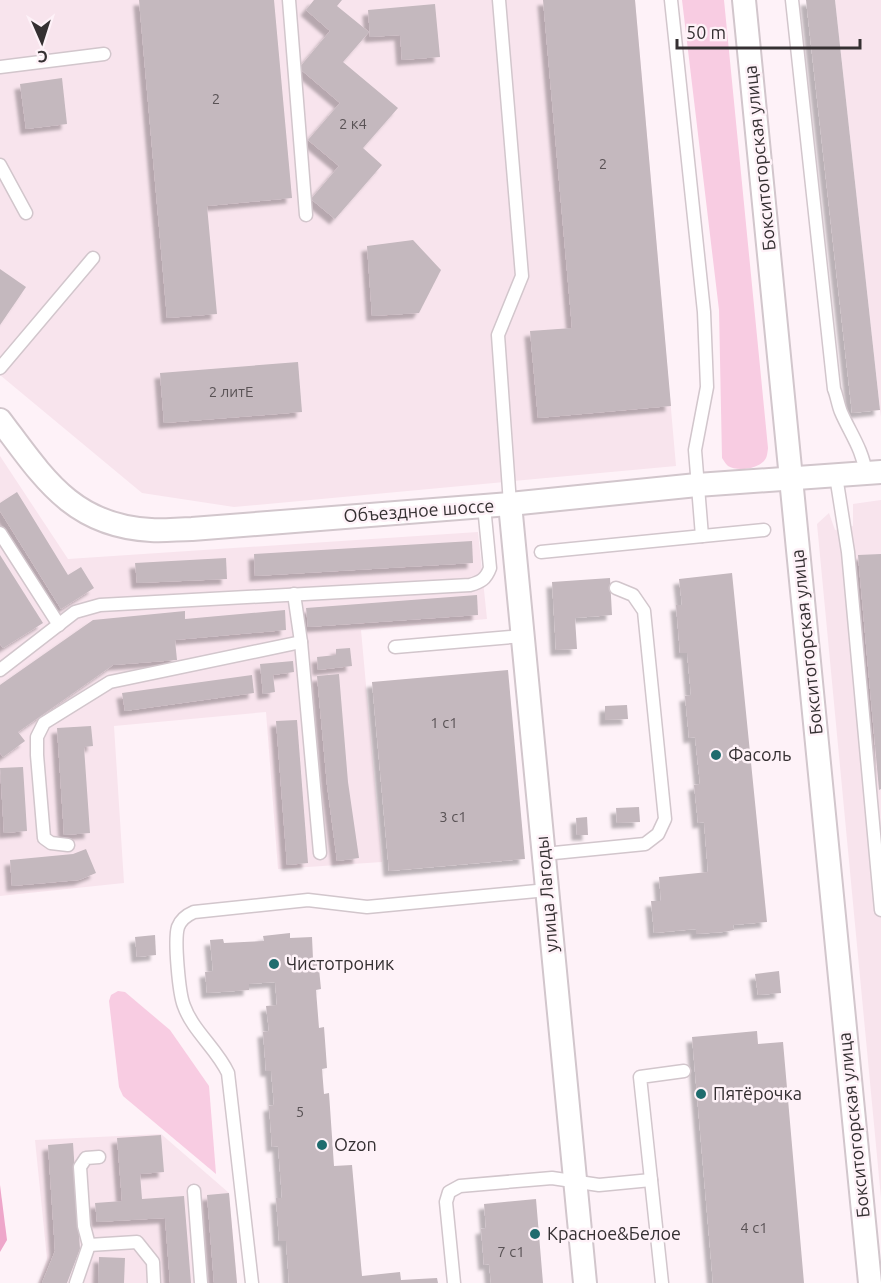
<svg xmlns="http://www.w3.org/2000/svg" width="881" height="1283" font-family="Ubuntu,sans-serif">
<defs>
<filter id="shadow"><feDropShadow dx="-5.5" dy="5.5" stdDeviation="1.5" flood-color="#0004"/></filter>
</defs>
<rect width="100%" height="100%" fill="#fef2f8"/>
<g fill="#f8e4ed">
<path d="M 0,0 L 635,0 L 676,466 L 234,507 L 142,493 L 0,375 Z"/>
<path d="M 835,0 L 881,0 L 881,417 L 880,410 Z"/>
<path d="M 0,456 L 68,559 L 478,532 L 487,619 L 361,630 L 382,862 L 278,869 L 266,712 L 114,726 L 124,883 L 0,896 Z"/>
<path d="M 881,500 L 881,1198 L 817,524 L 829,513 L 835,530 L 853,526 L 853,504 Z"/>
<path d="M 161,1134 L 229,1193 L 237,1283 L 38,1283 L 47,1259 L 35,1140 Z"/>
</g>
<g fill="#f8cce2">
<path d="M 682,0 L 724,0 L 768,448 C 768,449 767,457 766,458 C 761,469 737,472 728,466 C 725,463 724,461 722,458 L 719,310 Z"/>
<path d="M 118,991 L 125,992 L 170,1030 L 209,1086 L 216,1174 L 123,1096 L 119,1087 L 109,1001 L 111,995 Z"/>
</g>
<path fill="#eea6ca" d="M 0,1185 L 7,1240 L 0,1252 Z"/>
<g fill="#c4b8be" filter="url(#shadow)">
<path d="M 139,0 L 274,0 L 292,198 L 207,206 L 217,314 L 167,318 Z"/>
<path d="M 314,0 L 342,0 L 337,6 L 369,32 L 343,62 L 398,108 L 363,148 L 382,165 L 335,219 L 311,199 L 339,166 L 308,140 L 340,103 L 299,68 L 330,31 L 306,10 Z"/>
<path d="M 543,0 L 635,0 L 671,406 L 538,418 L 530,331 L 572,328 Z"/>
<path d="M 806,0 L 835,0 L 880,410 L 852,413 Z"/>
<path d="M 435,4 L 440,57 L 402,60 L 400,35 L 370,37 L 368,10 Z"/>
<path d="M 62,78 L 67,124 L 26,129 L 20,84 Z"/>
<path d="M 413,240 L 441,270 L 419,313 L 372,316 L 367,246 Z"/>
<path d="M 0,269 L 26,287 L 0,325 Z"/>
<path d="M 298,362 L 302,412 L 164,423 L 160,373 Z"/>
<path d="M 17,492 L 68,575 L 81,567 L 94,588 L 61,609 L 0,511 L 0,503 Z"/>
<path d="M 472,541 L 473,563 L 255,576 L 254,554 Z"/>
<path d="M 881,554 L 881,789 L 879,790 L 858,555 Z"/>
<path d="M 0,555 L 43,623 L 3,648 L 0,644 Z"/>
<path d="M 226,558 L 227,579 L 137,583 L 135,563 Z"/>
<path d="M 732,573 L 767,922 L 733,925 L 734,930 L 723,932 L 696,934 L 696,929 L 654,933 L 651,901 L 661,901 L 659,877 L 708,872 L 704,822 L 698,823 L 695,794 L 694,785 L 700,784 L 695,737 L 689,738 L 685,696 L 691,695 L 687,653 L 680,653 L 676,605 L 682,605 L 679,579 Z"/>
<path d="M 610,578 L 612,615 L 575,618 L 577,649 L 556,650 L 552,582 Z"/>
<path d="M 477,595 L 478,615 L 308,627 L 306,608 Z"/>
<path d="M 285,610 L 286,630 L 175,640 L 177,660 L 113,665 L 18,732 L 25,741 L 3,757 L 0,753 L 0,685 L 93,620 L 185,611 L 185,619 Z"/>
<path d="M 350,648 L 352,666 L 318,670 L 317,657 L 336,655 L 336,649 Z"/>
<path d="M 293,661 L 294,672 L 273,675 L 275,692 L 263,694 L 260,664 Z"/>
<path d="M 508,670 L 525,859 L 389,871 L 372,682 Z"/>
<path d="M 339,674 L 348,782 L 359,858 L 337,861 L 327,785 L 317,676 Z"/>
<path d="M 252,675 L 254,693 L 125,711 L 122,693 Z"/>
<path d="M 627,705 L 628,719 L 605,720 L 605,706 Z"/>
<path d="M 297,720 L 308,863 L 287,865 L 276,721 Z"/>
<path d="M 91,726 L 93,746 L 84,747 L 90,833 L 64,835 L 57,728 Z"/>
<path d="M 23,767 L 27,831 L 4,833 L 0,768 Z"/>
<path d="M 639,807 L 640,822 L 617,823 L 616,808 Z"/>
<path d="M 587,817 L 588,835 L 577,835 L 576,818 Z"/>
<path d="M 86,849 L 96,873 L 79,880 L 12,886 L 10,860 L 73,854 Z"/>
<path d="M 290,933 L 290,938 L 312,937 L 313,959 L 318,959 L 321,989 L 316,990 L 319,1028 L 324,1027 L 327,1068 L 322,1069 L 324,1094 L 329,1093 L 334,1166 L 352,1165 L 362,1276 L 400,1272 L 401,1280 L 437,1278 L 438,1283 L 289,1283 L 286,1241 L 279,1241 L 276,1198 L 282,1198 L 278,1146 L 272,1147 L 269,1106 L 274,1105 L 271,1071 L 266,1071 L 263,1032 L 269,1031 L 266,1006 L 277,1005 L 275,982 L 249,984 L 249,990 L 207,993 L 205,972 L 213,971 L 210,940 L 223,939 L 224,943 L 264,941 L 263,936 Z"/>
<path d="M 155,935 L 156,955 L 137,957 L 135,937 Z"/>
<path d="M 779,971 L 781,993 L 758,995 L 755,974 Z"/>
<path d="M 757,1031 L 758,1044 L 783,1042 L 804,1283 L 713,1283 L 692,1037 Z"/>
<path d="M 161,1135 L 164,1172 L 140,1174 L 142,1199 L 184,1196 L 191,1283 L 170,1283 L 165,1218 L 97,1222 L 95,1203 L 122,1201 L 117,1138 Z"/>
<path d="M 73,1143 L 80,1249 L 67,1283 L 42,1283 L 55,1251 L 48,1145 Z"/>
<path d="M 229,1193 L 237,1283 L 214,1283 L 207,1195 Z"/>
<path d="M 536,1199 L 543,1283 L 491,1283 L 489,1264 L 484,1265 L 481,1229 L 486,1228 L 484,1204 Z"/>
<path d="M 99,1257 L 125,1258 L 124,1283 L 98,1283 Z"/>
</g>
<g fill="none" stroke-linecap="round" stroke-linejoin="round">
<defs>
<g id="lane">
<path d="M 289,0 L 306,215"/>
<path d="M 499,0 L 522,276 L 498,335 L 510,504"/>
<path d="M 671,0 L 704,312 L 707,387 L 695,450 L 702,536"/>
<path d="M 792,0 L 834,389 C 837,396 838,405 841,412 C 850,433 863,450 866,474"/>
<path d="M 0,67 L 104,54"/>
<path d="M 0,165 L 26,213"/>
<path d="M 0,368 L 93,258"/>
<path d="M 836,476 L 848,552 L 881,910"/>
<path d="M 0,533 L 59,625"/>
<path d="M 541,552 L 764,530"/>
<path d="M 294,594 L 301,642 L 320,853"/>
<path d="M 395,647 L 523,636"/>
<path d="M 0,670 L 75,612 L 100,605 L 470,585 C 481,582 486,579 490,568 L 484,506"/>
<path d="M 68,845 L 51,843 L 44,838 L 37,755 L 37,737 L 44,723 L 110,682 L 301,642"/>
<path d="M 544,854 L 645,844 L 658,834 L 665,819 L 644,611 L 633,595 L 616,588"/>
<path d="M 194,1191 L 201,1283"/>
<path d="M 89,1245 L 137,1242 L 153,1262 L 154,1283"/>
<path d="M 76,1283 L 89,1245 L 84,1226 L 80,1167 L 86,1158 L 99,1157"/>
<path d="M 252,1283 L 228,1073 C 217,1049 193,1031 184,1006 C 179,994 174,940 178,927 C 181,919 187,915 194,912 L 308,900 L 367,907 L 547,890"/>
<path d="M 454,1283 L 446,1202 L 449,1192 L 460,1186 L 552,1178 L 599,1185 L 651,1180"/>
<path d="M 662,1283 L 640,1077 L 684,1071"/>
</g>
<g id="street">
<path d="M 744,0 L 870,1283"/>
<path d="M 0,420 C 43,477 72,526 151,530 C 164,531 179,529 192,529 L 510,504 L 697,485 L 881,472"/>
<path d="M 510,504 L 585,1283"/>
</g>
</defs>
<use href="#lane" stroke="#d2c6cc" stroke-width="15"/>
<use href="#street" stroke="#d2c6cc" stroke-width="26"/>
<use href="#lane" stroke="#fff" stroke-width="12"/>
<use href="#street" stroke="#fff" stroke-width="22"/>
</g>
<g fill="#1f6c6e" stroke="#fef2f8" stroke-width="2">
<circle cx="716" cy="755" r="6"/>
<circle cx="274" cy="964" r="6"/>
<circle cx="701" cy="1094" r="6"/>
<circle cx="322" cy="1145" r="6"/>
<circle cx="535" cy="1234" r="6"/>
</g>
<g text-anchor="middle" stroke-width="5" stroke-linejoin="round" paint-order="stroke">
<g font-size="15" fill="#595255">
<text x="216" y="104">2</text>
<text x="353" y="129">2 к4</text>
<text x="603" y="169">2</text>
<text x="231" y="397">2 литЕ</text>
<text x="444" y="728">1 c1</text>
<text x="453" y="822">3 с1</text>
<text x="300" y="1117">5</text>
<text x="754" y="1233">4 с1</text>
<text x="511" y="1257">7 с1</text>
</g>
<g font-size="18" fill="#353032" stroke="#fef2f8">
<text transform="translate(760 158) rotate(-96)" y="6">Бокситогорская улица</text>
<text transform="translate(419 511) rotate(-4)" y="6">Объездное шоссе</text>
<text transform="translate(807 642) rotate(-96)" y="6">Бокситогорская улица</text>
<text transform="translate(547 894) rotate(-95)" y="6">улица Лагоды</text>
<text transform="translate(854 1125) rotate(-96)" y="6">Бокситогорская улица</text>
</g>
<g font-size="18" fill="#353032" stroke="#fef2f8" text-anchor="start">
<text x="728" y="761">Фасоль</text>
<text x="286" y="970">Чистотроник</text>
<text x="713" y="1100">Пятёрочка</text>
<text x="334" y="1151">Ozon</text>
<text x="547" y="1240">Красное&amp;Белое</text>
</g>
</g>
<g transform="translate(42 42) rotate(177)" stroke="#fef2f8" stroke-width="4.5" paint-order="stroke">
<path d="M0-4.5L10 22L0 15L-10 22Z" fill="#353032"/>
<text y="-9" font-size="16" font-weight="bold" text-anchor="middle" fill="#353032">С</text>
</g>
<path d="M677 39v9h183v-9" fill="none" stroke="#353032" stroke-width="3"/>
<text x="686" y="39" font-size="18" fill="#353032" stroke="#fef2f8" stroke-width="4.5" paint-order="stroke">50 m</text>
</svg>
